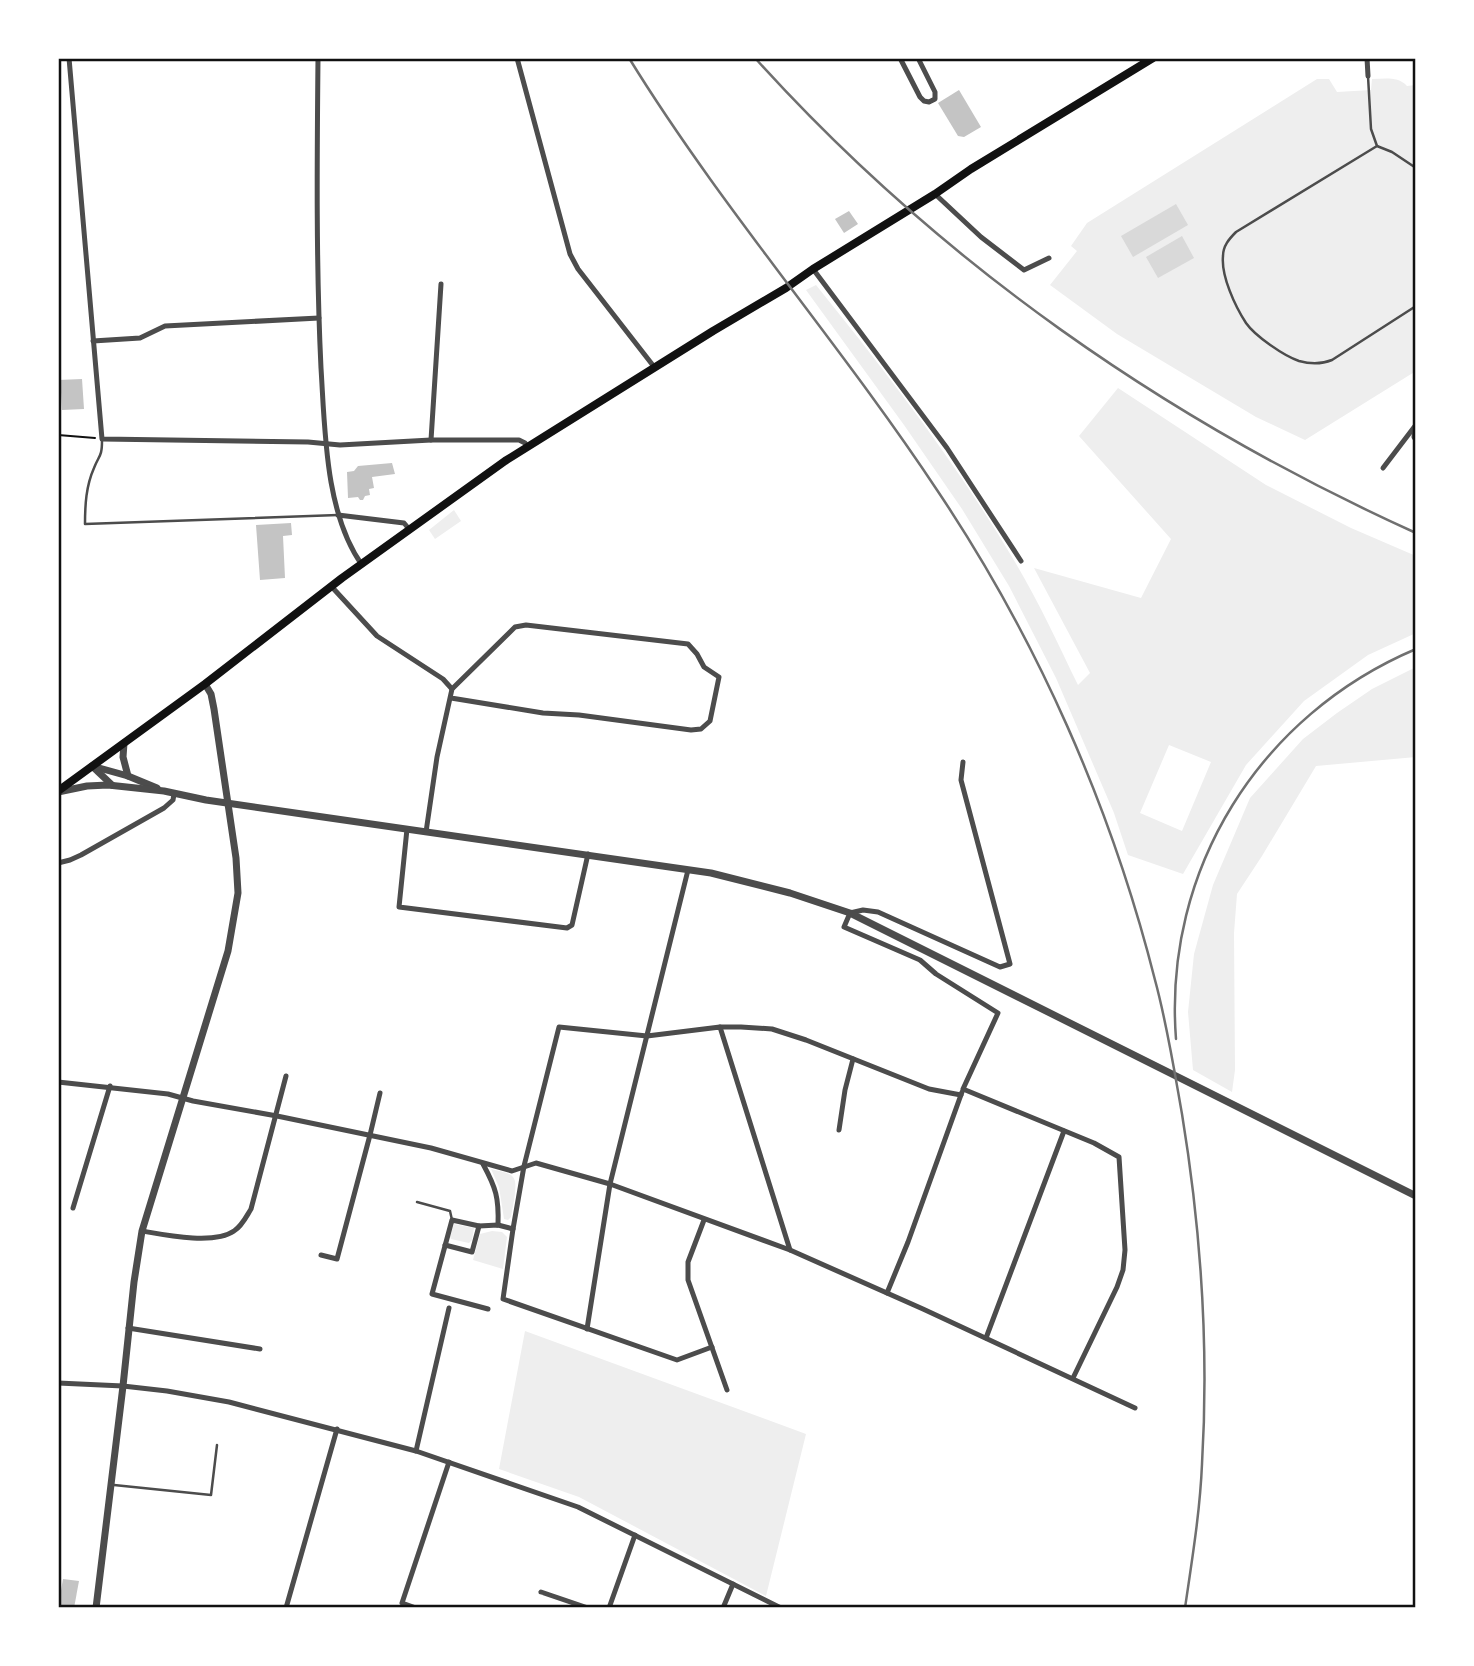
<svg xmlns="http://www.w3.org/2000/svg" width="1474" height="1666" font-family="Helvetica,sans-serif">
<rect width="100%" height="100%" fill="#fff"/>
<g fill="#eee" fill-rule="evenodd">
<path d="M 1317,79 L 1329,79 L 1337,92 L 1371,90 L 1372,79 C 1384,79 1398,76 1407,86 L 1416,85 L 1416,371 L 1305,440 L 1256,417 L 1117,334 L 1050,285 L 1077,251 L 1071,246 L 1087,223 Z"/>
<path d="M 816,285 C 887,373 957,464 1015,562 C 1039,602 1058,644 1078,685 L 1090,673 L 1034,568 L 1141,598 L 1171,539 L 1079,436 L 1118,388 L 1266,485 L 1351,528 L 1416,556 L 1416,633 L 1368,655 L 1304,701 L 1246,765 L 1183,874 L 1128,855 L 1114,813 L 1056,678 L 1009,586 L 962,509 L 904,425 L 806,290 ZM 1169,745 L 1211,762 L 1182,831 L 1140,813 Z"/>
<path d="M 454,510 L 461,521 L 435,539 L 429,530 Z"/>
<path d="M 1416,667 L 1416,757 L 1316,766 L 1262,856 L 1237,894 L 1234,933 L 1235,1070 L 1232,1092 L 1193,1070 L 1188,1012 L 1194,954 L 1213,885 L 1250,798 L 1303,739 L 1337,713 L 1372,689 Z"/>
<path d="M 491,1169 C 498,1171 509,1172 513,1177 C 519,1183 512,1209 511,1217 L 508,1220 L 504,1219 L 499,1187 Z"/>
<path d="M 454,1224 L 474,1228 L 472,1240 L 469,1243 L 451,1239 L 450,1237 Z"/>
<path d="M 492,1231 L 502,1232 L 507,1237 L 503,1269 L 473,1260 L 480,1234 Z"/>
<path d="M 525,1331 L 806,1434 L 766,1596 L 579,1497 L 499,1469 Z"/>
</g>
<g fill="#d9d9d9">
<path d="M 1176,204 L 1188,225 L 1133,257 L 1121,236 Z"/>
<path d="M 1182,236 L 1194,258 L 1158,278 L 1146,257 Z"/>
</g>
<g fill="#c4c4c4">
<path d="M 959,90 L 981,127 L 964,137 L 958,136 L 938,103 Z"/>
<path d="M 849,211 L 858,224 L 844,233 L 835,219 Z"/>
<path d="M 82,379 L 84,409 L 62,410 L 61,392 L 58,392 L 58,380 Z"/>
<path d="M 392,463 L 395,474 L 372,477 L 374,488 L 369,489 L 370,495 L 365,496 L 363,500 L 360,500 L 358,497 L 348,498 L 347,472 L 354,471 L 358,466 Z"/>
<path d="M 291,523 L 292,535 L 283,536 L 285,578 L 260,580 L 256,525 Z"/>
<path d="M 63,1579 L 79,1581 L 74,1608 L 58,1608 Z"/>
</g>
<g fill="none" stroke-linecap="round" stroke-linejoin="round">
<path stroke="#111" stroke-width="2" d="M 58,435 L 95,438"/>
<g stroke="#4c4c4c" stroke-width="2.5">
<path d="M 1368,76 L 1371,129 L 1377,146 L 1392,152 L 1416,168"/>
<path d="M 1377,146 L 1236,232 C 1229,239 1223,246 1223,256 C 1221,276 1235,306 1246,323 C 1255,336 1284,356 1299,361 C 1310,364 1322,364 1332,360 L 1416,306"/>
<path d="M 102,441 C 102,457 99,455 94,468 C 86,486 85,505 85,524 L 338,515"/>
<path d="M 417,1202 L 450,1211 L 452,1220"/>
<path d="M 114,1485 L 211,1495 L 217,1445"/>
</g>
<g stroke="#4c4c4c" stroke-width="5">
<path d="M 69,58 L 102,439 L 308,442 L 340,445 L 431,440 L 519,440 L 525,443 L 528,447"/>
<path d="M 318,58 C 317,161 316,265 321,368 C 325,430 325,513 362,565"/>
<path d="M 517,58 L 570,254 L 578,269 L 655,368"/>
<path d="M 900,58 L 920,97 L 924,101 L 929,102 L 935,99 L 935,92 L 918,58"/>
<path d="M 1367,58 L 1368,76"/>
<path d="M 935,194 L 981,237 L 1024,270 L 1049,258"/>
<path d="M 813,269 L 947,448 L 1021,561"/>
<path d="M 93,341 L 140,338 L 165,326 L 319,318"/>
<path d="M 1415,427 L 1414,437 L 1416,440"/>
<path d="M 431,440 L 441,284"/>
<path d="M 1383,468 L 1415,426"/>
<path d="M 338,515 L 404,523 L 409,529"/>
<path d="M 331,586 L 377,636 L 443,679 L 452,689"/>
<path d="M 963,762 L 961,780 L 1010,964 L 1000,967 L 878,912 L 863,910 L 850,913 L 844,927 L 920,960 L 936,974 L 998,1013 L 963,1089 L 1094,1143 L 1119,1157 L 1125,1250 L 1123,1270 L 1117,1287 L 1073,1378"/>
<path d="M 407,829 L 399,907 L 567,928 L 572,925 L 588,854"/>
<path d="M 426,832 L 437,757 L 452,689 L 515,627 L 526,625 L 688,644 L 697,654 L 704,667 L 719,677 L 710,721 L 701,729 L 691,730 L 579,715 L 543,713 L 451,698"/>
<path d="M 58,863 L 70,860 L 81,855 L 164,808 L 173,800 L 174,794"/>
<path d="M 720,1027 L 741,1027 L 772,1029 L 806,1040 L 929,1089 L 961,1095"/>
<path d="M 58,1082 L 168,1094 L 193,1101 L 277,1116 L 431,1148 L 512,1171 L 536,1163 L 610,1184 L 790,1250 L 923,1309 L 1135,1408"/>
<path d="M 839,1130 L 845,1090 L 853,1059"/>
<path d="M 483,1164 C 496,1188 499,1198 498,1225"/>
<path d="M 73,1208 L 110,1086"/>
<path d="M 704,1220 L 688,1262 L 688,1280 L 727,1390"/>
<path d="M 142,1231 C 165,1235 214,1245 234,1231 C 242,1226 246,1217 251,1209 L 286,1076"/>
<path d="M 445,1245 L 472,1252 L 479,1226"/>
<path d="M 321,1255 L 337,1259 L 370,1135 L 380,1093"/>
<path d="M 887,1293 L 908,1242 L 962,1092"/>
<path d="M 488,1309 L 432,1294 L 452,1220 L 479,1226 L 498,1225 L 513,1229"/>
<path d="M 128,1328 L 260,1349"/>
<path d="M 587,1329 L 610,1184 L 688,870"/>
<path d="M 986,1338 L 1064,1131"/>
<path d="M 712,1347 L 677,1360 L 503,1299 L 513,1229 L 524,1166 L 559,1027 L 647,1036 L 720,1027 L 790,1250"/>
<path d="M 58,1383 L 123,1386 L 167,1391 L 229,1402 L 416,1451 L 578,1507 L 781,1608"/>
<path d="M 416,1451 L 449,1308"/>
<path d="M 541,1592 L 588,1608"/>
<path d="M 286,1608 L 337,1429"/>
<path d="M 416,1608 L 402,1603 L 449,1462"/>
<path d="M 609,1608 L 635,1535"/>
<path d="M 723,1608 L 733,1584"/>
</g>
<g stroke="#4c4c4c" stroke-width="7">
<path d="M 124,743 L 123,757 L 128,776"/>
<path d="M 92,766 L 128,776 L 157,788"/>
<path d="M 93,767 L 112,785"/>
<path d="M 58,792 L 87,786 L 108,785 L 164,791 L 206,800 L 316,816 L 711,873 L 790,893 L 850,913 L 1416,1196"/>
<path d="M 96,1608 L 123,1386 L 134,1282 L 142,1231 L 228,951 L 238,893 L 236,858 L 214,709 L 211,694 L 205,684"/>
</g>
<path stroke="#111" stroke-width="8" d="M 58,791 L 205,684 L 342,578 L 505,461 L 713,331 L 786,288 L 813,269 L 935,194 L 971,169 L 1153,58"/>
<g stroke="#707070" stroke-width="2.5">
<path d="M 629,58 C 722,209 839,342 937,490 C 1037,639 1111,806 1155,980 C 1167,1024 1174,1069 1182,1114 C 1201,1230 1209,1347 1202,1464 C 1200,1512 1192,1560 1185,1608"/>
<path d="M 755,58 C 939,262 1166,420 1416,533"/>
<path d="M 1176,1039 C 1163,869 1260,715 1416,649"/>
</g>
</g>
<rect width="1474" height="1666" fill="none" stroke="#ffffff" stroke-width="119"/>
<rect x="60" y="60" width="1354" height="1546" fill="none" stroke="#111" stroke-width="2.5"/>
</svg>
